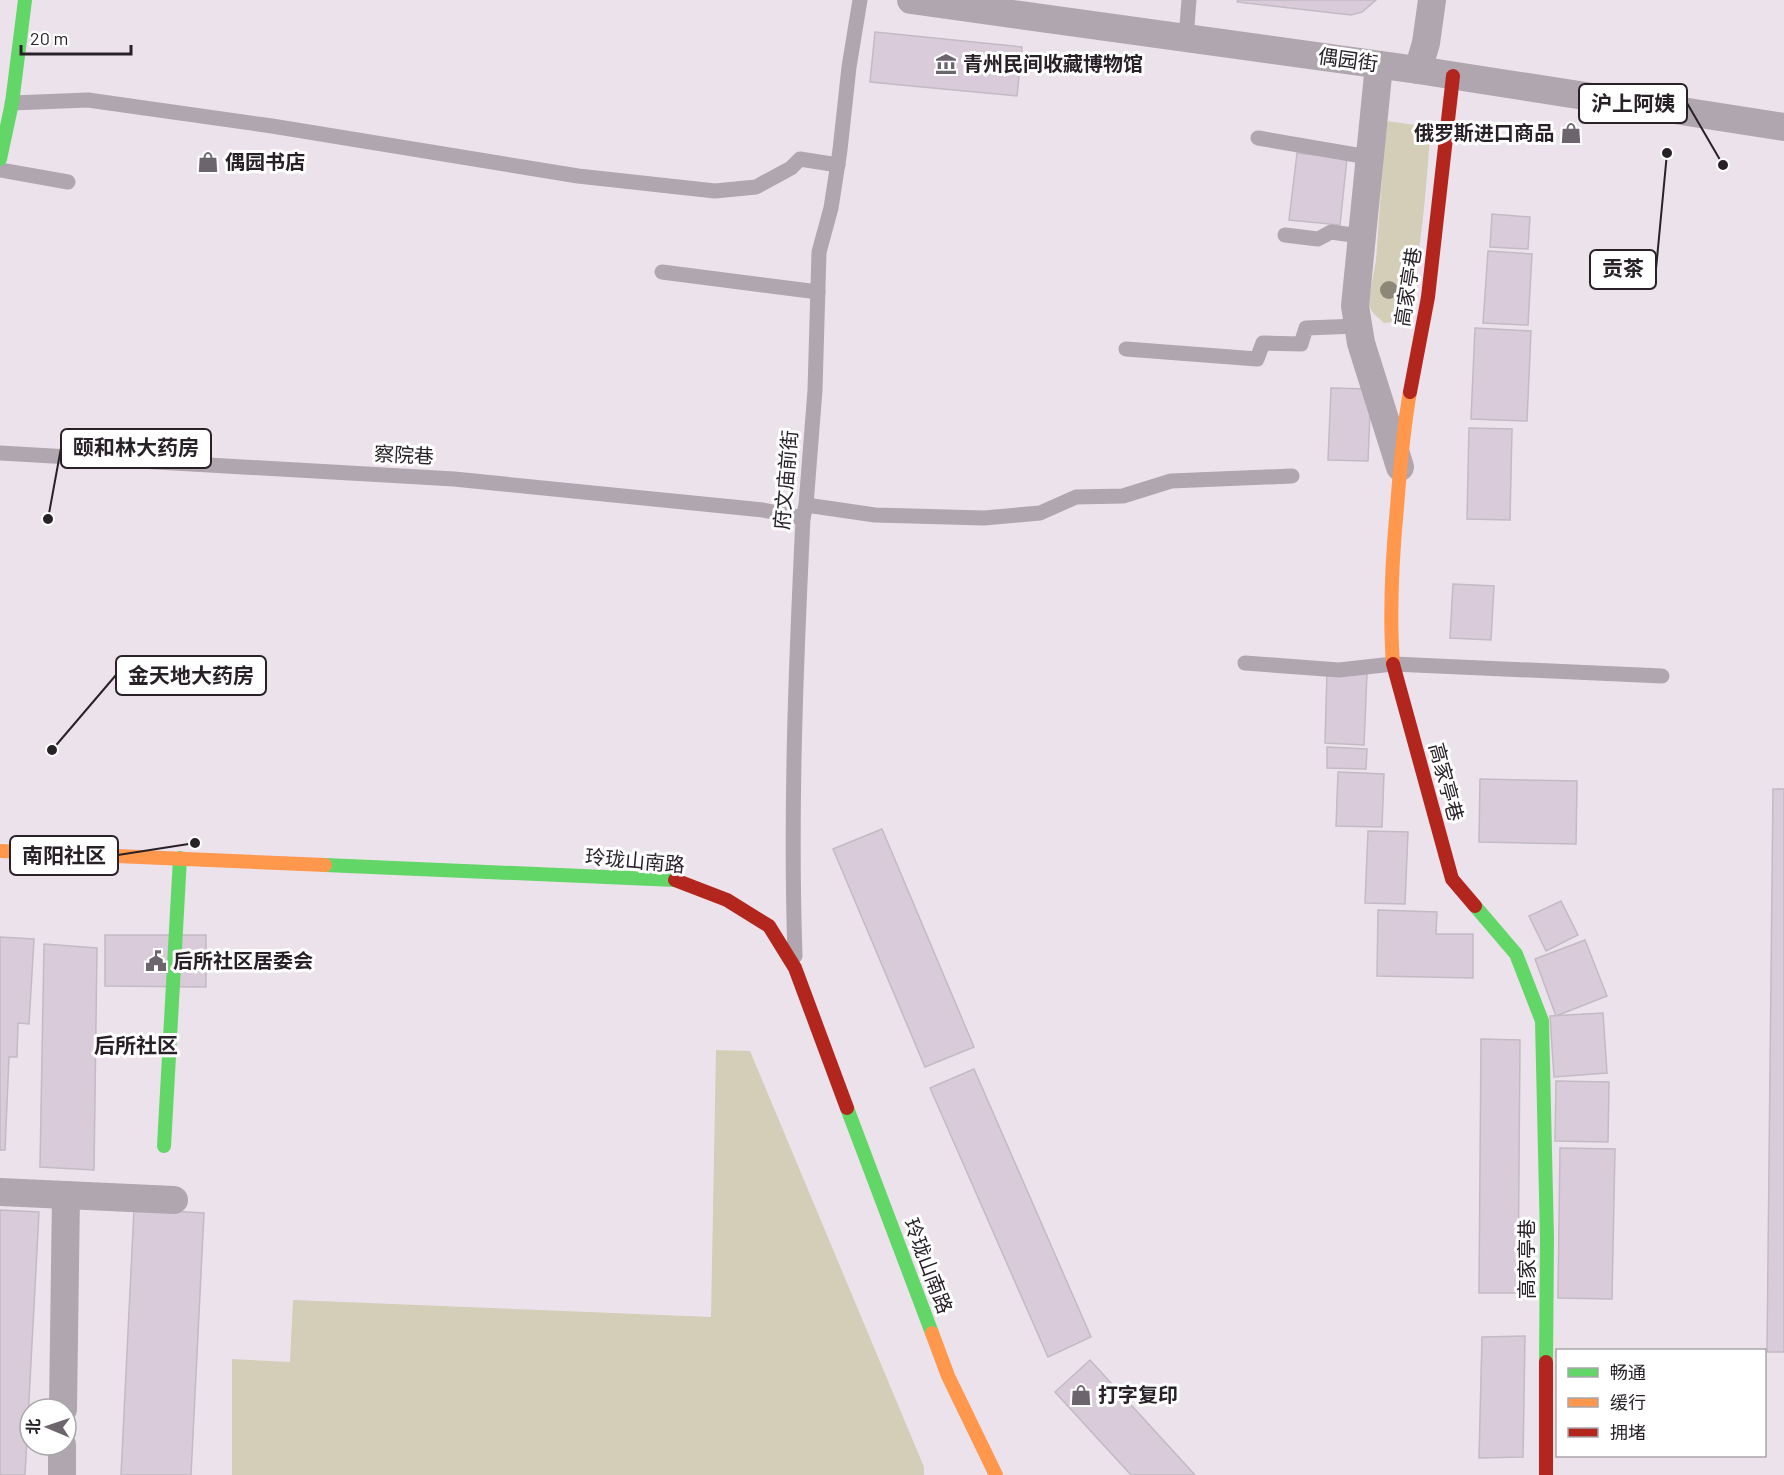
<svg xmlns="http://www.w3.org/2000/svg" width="1784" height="1475" font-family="Barlow,'Noto Sans SC',sans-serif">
<rect width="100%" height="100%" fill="#ece2ec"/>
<g fill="#d4cdb7">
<path d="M 1386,121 L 1431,127 C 1425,192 1423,259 1402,321 L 1384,323 L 1373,313 L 1368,304 L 1376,260 Z"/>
<path d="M 716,1050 L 750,1051 L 924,1467 L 924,1475 L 232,1475 L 232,1359 L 290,1362 L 293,1300 L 711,1317 Z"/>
</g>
<g fill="#dacbda" stroke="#c2bbc3" stroke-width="1.5">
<path d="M 1238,0 L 1376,0 L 1362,12 L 1351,15 L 1237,2 Z"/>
<path d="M 875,32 L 1022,47 L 1017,96 L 870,82 Z"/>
<path d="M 1297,153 L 1347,158 L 1340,225 L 1289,220 Z"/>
<path d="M 1492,214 L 1530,217 L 1528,249 L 1490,247 Z"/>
<path d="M 1488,251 L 1532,254 L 1528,325 L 1483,323 Z"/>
<path d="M 1475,328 L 1531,331 L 1527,421 L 1471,419 Z"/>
<path d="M 1331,388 L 1371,389 L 1368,461 L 1328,460 Z"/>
<path d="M 1469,428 L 1512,429 L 1510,520 L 1467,519 Z"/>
<path d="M 1453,584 L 1494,586 L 1491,640 L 1450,638 Z"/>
<path d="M 1327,671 L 1367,673 L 1364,745 L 1325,743 Z"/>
<path d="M 1327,747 L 1367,749 L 1366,769 L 1327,768 Z"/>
<path d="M 1338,772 L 1384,774 L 1382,827 L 1336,826 Z"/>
<path d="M 1480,779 L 1577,781 L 1576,844 L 1479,842 Z"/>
<path d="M 1773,789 L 1784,789 L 1784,1352 L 1767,1352 Z"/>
<path d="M 882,829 L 974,1047 L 925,1067 L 833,849 Z"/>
<path d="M 1368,831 L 1408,832 L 1405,904 L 1365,903 Z"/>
<path d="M 1561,901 L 1578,935 L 1546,951 L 1529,916 Z"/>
<path d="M 1378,910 L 1437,912 L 1436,934 L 1473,934 L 1473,978 L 1377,976 Z"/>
<path d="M 105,935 L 206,935 L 206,987 L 105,986 Z"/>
<path d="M 0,937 L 34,939 L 29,1024 L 18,1023 L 17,1057 L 9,1057 L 5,1150 L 0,1150 Z"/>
<path d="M 1585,940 L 1607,996 L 1556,1016 L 1535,959 Z"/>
<path d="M 44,944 L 97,948 L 94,1170 L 40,1167 Z"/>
<path d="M 1603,1013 L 1607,1073 L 1554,1077 L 1550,1016 Z"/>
<path d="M 1481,1039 L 1520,1040 L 1518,1293 L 1479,1293 Z"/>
<path d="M 974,1069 L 1091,1337 L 1048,1357 L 930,1088 Z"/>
<path d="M 1556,1081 L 1609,1082 L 1608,1142 L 1555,1141 Z"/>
<path d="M 1560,1148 L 1615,1149 L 1612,1299 L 1558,1298 Z"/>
<path d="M 134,1209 L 204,1213 L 191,1475 L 121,1475 Z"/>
<path d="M 0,1210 L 39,1212 L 25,1475 L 0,1475 Z"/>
<path d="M 1525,1336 L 1523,1457 L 1479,1458 L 1482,1337 Z"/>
<path d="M 1090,1360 L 1195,1475 L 1131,1475 L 1055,1392 Z"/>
</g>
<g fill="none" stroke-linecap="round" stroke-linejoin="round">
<g stroke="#afa6af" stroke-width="15">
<path d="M 1186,38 L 1189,0"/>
<path d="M 12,103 L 88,100 L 272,126 L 578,176 L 715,191 L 756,187 L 791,168 L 800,159 L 838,165"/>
<path d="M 1258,138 L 1368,157"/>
<path d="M 0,170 L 68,182"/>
<path d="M 1285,235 L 1318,239 L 1331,232 L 1360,236"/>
<path d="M 662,272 L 818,292"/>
<path d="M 1126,349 L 1257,359 L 1263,343 L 1301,344 L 1306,328 L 1358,326"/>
<path d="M 0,453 L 454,479 L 763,510 L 803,518"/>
<path d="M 806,505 L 875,515 L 984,518 L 1040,513 L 1076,497 L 1123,496 L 1171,481 L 1292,476"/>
<path d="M 1245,663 L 1339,670 L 1393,664 L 1662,676"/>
<path d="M 795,956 C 790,810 796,664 803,518 L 806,505 L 815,390 L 819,252 L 831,208 L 840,150 L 849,67 L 860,0"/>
</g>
<g stroke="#afa6af" stroke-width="28">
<path d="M 911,0 L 1418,70 L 1784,127"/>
<path d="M 1379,65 L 1355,306 L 1361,343 L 1400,467"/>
<path d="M 1418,70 L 1426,43 L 1432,0"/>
<path d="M 0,1192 L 174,1200"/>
<path d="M 63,1409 L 66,1195"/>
<path d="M 62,1475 L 62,1445"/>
</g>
<g stroke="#63d668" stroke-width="14">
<path d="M 0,159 L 12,103 L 25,0"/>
<path d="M 325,865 L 675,880"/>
<path d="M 1475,906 L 1516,954 L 1542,1021 L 1547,1239 L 1546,1362"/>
<path d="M 847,1108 L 932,1333"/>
<path d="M 164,1146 L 180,858"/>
</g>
<g stroke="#ff974d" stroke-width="14">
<path d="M 1393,664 C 1389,611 1392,560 1397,507 C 1400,468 1403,430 1410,392"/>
<path d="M 0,851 L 325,865"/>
<path d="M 932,1333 L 948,1376 L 996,1475"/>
</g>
<g stroke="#b3261e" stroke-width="14">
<path d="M 1410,392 L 1428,297 L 1453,76"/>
<path d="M 1393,664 L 1452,879 L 1475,906"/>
<path d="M 675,880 L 727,900 L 769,926 L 795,968 L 847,1108"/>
<path d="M 1546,1475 L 1546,1362"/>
</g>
</g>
<circle fill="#8d8778" cx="1389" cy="290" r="9"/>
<defs>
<symbol id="museum-bare" viewBox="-9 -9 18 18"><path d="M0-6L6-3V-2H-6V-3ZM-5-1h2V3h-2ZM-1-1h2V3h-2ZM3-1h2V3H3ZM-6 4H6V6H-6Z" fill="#6d656d" stroke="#fff" stroke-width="2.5" paint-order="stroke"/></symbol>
<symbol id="shop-bare" viewBox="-9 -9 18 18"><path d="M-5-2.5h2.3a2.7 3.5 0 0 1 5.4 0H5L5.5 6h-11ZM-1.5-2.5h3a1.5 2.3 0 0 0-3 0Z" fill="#6d656d" stroke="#fff" stroke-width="2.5" paint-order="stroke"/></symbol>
<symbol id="civic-bare" viewBox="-9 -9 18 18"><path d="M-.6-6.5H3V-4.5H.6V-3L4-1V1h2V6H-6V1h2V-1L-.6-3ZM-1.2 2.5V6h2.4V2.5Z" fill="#6d656d" stroke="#fff" stroke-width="2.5" paint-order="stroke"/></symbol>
</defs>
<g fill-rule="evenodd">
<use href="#museum-bare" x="931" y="49" width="30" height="30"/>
<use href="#shop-bare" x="1556" y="118" width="30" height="30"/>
<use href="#shop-bare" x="193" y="147" width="30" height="30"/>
<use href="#civic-bare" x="141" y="946" width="30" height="30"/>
<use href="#shop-bare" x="1066" y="1380" width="30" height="30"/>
</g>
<g text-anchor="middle" stroke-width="6" stroke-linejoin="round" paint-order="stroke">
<g font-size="20" fill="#282228" stroke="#fff">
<text transform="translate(1348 60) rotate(8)" y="7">偶园街</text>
<text transform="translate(1408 287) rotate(-81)" y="7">高家亭巷</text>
<text transform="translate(404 455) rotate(3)" y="7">察院巷</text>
<text transform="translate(786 480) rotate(-85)" y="7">府文庙前街</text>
<text transform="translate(1446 782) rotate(75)" y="7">高家亭巷</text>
<text transform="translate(635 861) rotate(5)" y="7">玲珑山南路</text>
<text transform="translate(1527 1259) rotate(-90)" y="7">高家亭巷</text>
<text transform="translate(928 1266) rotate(69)" y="7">玲珑山南路</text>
</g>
<g font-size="20" font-weight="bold" fill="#282228" stroke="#fff" text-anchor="start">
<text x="963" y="71">青州民间收藏博物馆</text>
<text x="1554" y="140" text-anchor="end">俄罗斯进口商品</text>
<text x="225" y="169">偶园书店</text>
<text x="173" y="968">后所社区居委会</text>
<text x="1098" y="1402">打字复印</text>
</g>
<g font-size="21" font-weight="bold" fill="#282228" stroke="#fff">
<text x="136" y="1053">后所社区</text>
</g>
</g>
<path fill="none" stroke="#282228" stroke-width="2" d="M1723 165L1687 103M1667 153L1656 269M48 519L61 448M52 750L116 675M195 843L118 855"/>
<g fill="#282228" stroke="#fff" stroke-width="2">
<circle cx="1723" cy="165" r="6"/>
<circle cx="1667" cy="153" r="6"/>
<circle cx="48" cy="519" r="6"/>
<circle cx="52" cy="750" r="6"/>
<circle cx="195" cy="843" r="6"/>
</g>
<g fill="#fff" stroke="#282228" stroke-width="2">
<rect x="1579" y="84" width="108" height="39" rx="6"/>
<rect x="1590" y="250" width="66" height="39" rx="6"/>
<rect x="61" y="429" width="150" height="39" rx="6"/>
<rect x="116" y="656" width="150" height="39" rx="6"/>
<rect x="10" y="836" width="108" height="39" rx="6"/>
</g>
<g font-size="21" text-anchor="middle" font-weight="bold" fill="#282228">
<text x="1633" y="111">沪上阿姨</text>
<text x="1623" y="276">贡茶</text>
<text x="136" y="455">颐和林大药房</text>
<text x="191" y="683">金天地大药房</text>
<text x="64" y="863">南阳社区</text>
</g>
<rect x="1556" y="1349" width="210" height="108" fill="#ffffff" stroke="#a9a7a9" stroke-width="1.5"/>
<rect x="1568" y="1368" width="30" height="9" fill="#63d668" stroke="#a9a7a9" stroke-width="1.5"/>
<text x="1610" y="1379" font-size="18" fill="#282228">畅通</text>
<rect x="1568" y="1398" width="30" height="9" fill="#ff974d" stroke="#a9a7a9" stroke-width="1.5"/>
<text x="1610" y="1409" font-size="18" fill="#282228">缓行</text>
<rect x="1568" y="1428" width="30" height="9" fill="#b3261e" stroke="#a9a7a9" stroke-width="1.5"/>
<text x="1610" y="1439" font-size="18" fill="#282228">拥堵</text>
<g transform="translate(48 1427) rotate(272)"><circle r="28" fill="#ffffff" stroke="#a9a7a9" stroke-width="1.5"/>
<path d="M0-4.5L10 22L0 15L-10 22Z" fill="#6d656d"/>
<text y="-9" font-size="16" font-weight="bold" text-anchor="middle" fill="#282228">北</text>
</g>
<path d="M21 45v9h110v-9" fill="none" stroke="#282228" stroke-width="3"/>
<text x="30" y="45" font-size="18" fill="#282228" stroke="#ffffff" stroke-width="4.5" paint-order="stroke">20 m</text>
</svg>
